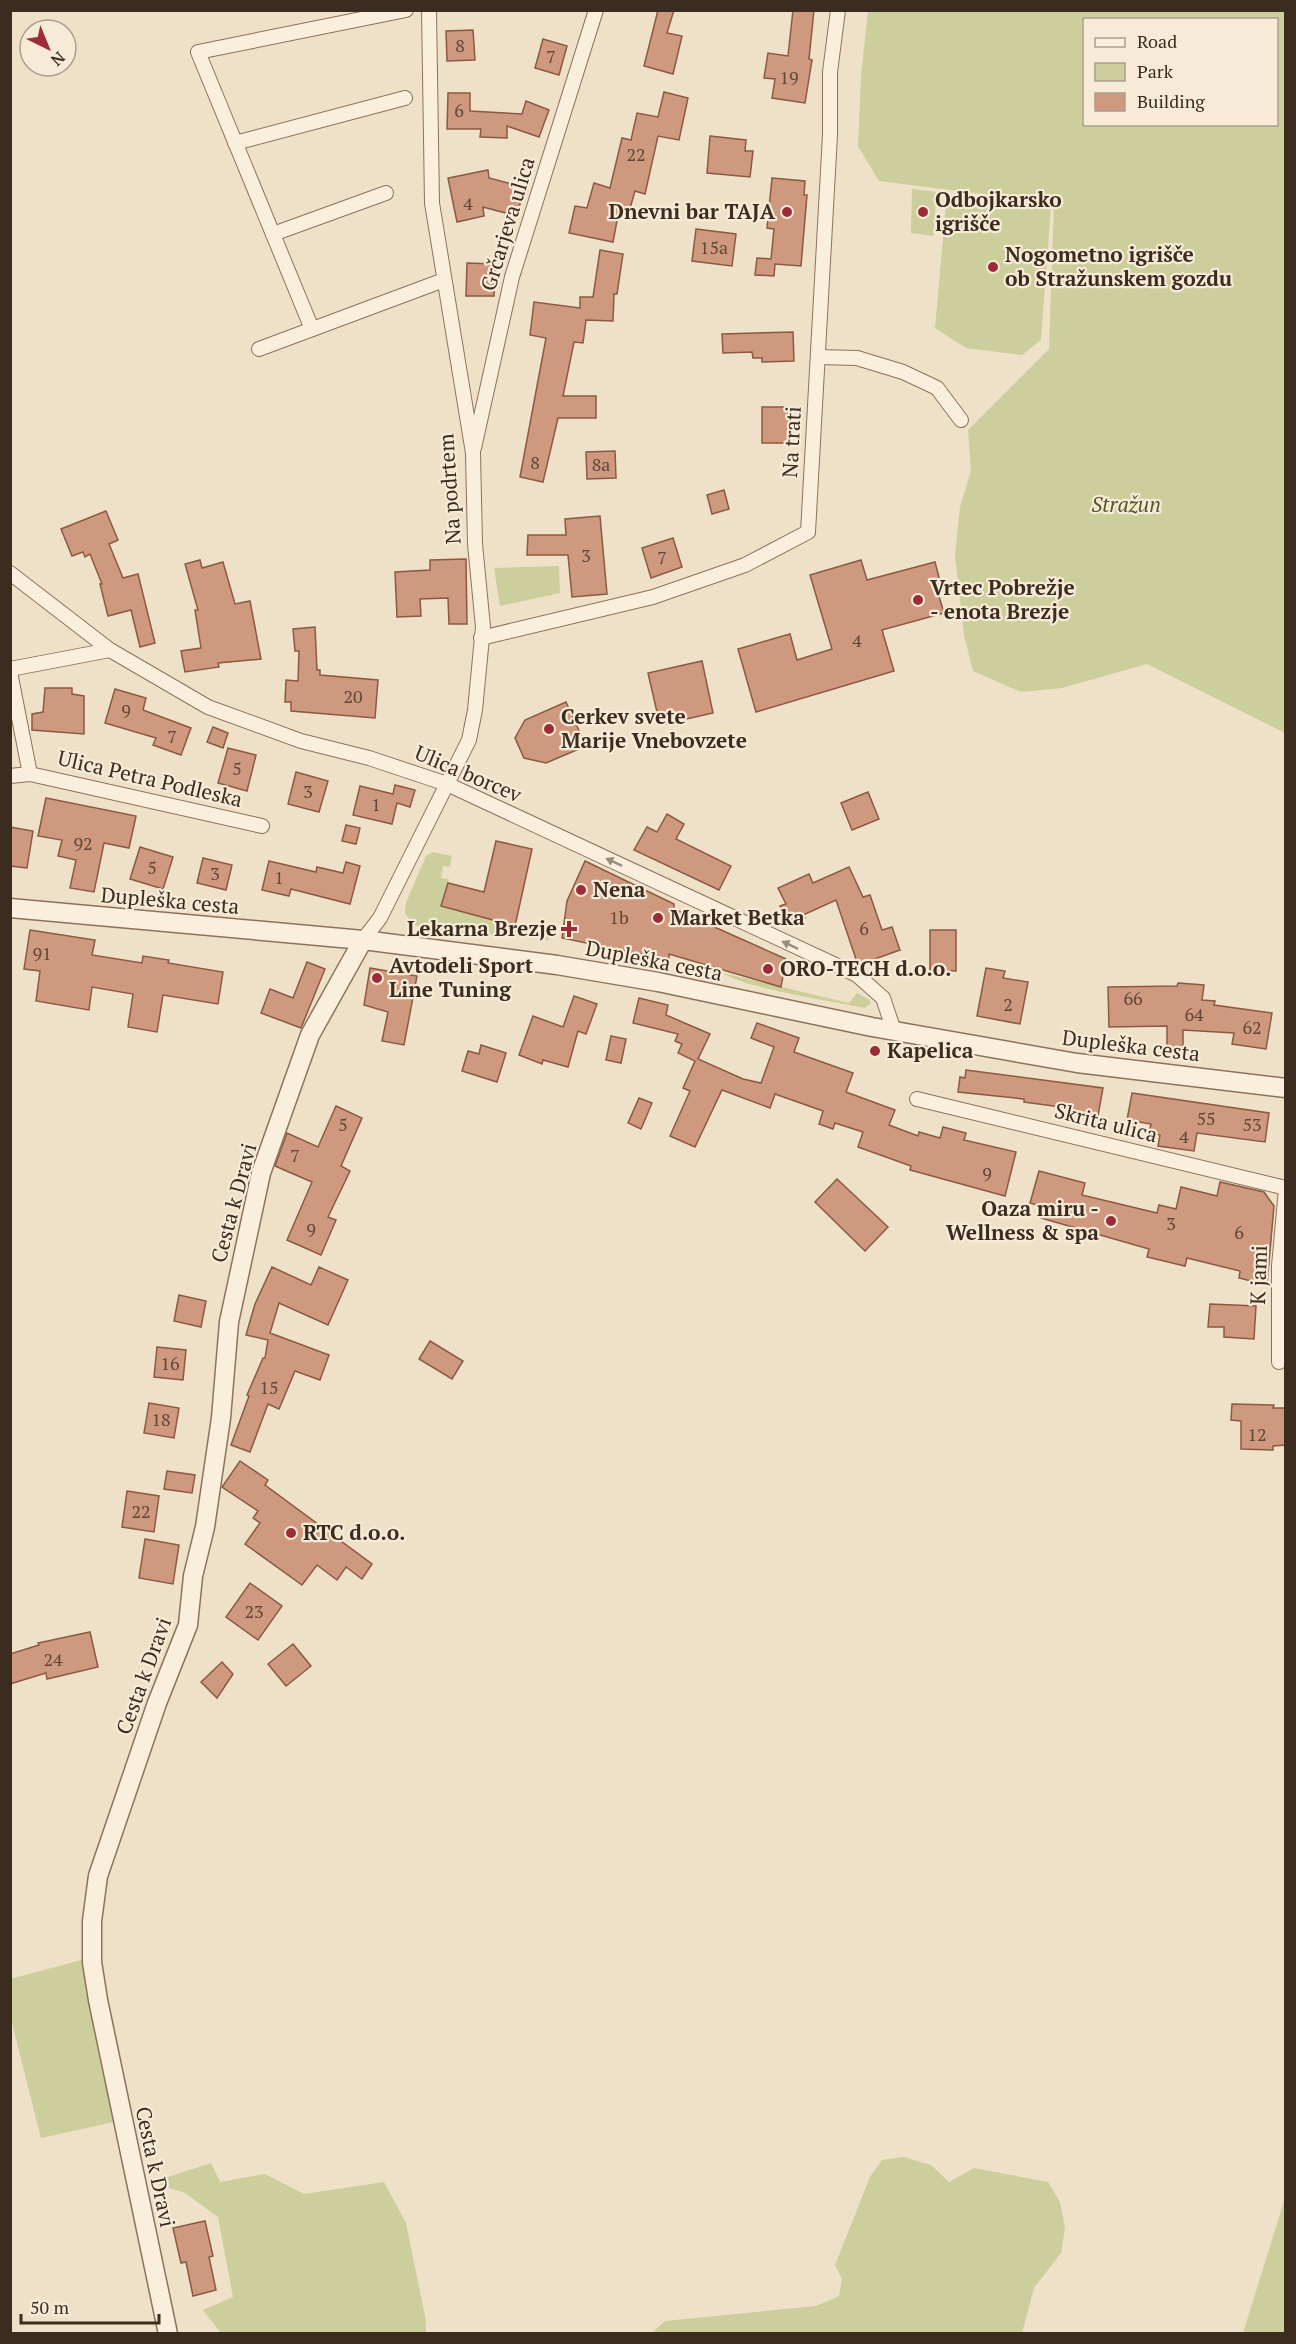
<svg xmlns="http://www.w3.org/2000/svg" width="1296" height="2344" font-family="'PT Serif',serif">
<rect width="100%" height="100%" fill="#efe1c8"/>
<g fill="#ccce9c" fill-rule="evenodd">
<path d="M 868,11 L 1285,11 L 1285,733 L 1147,664 L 1062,688 L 1021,692 L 973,671 L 964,635 L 955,556 L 960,507 L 971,471 L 968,430 L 1049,349 L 1054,203 L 879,181 L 858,146 L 861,76 ZM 1084,20 L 1276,20 L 1276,124 L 1084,124 Z"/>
<path d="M 912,189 L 937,192 L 933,236 L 911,233 Z"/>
<path d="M 947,194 L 1051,206 L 1041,340 L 1022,355 L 966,348 L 935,328 Z"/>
<path d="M 559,566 L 560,593 L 500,606 L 494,568 Z"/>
<path d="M 433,852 L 452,856 L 450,867 L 443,866 L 441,878 L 449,879 L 442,906 L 515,926 L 551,931 L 549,940 L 428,930 L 413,924 L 405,913 L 406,903 L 426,856 Z"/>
<path d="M 723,973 L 849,1003 L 857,993 L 870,1000 L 870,1004 L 865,1008 C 836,1002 744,988 723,973 Z"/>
<path d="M 85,1959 L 114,2122 L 41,2138 L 11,2019 L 10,1979 Z"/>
<path d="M 904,2157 L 931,2165 L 949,2182 L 974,2168 L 1048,2182 L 1060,2202 L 1065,2228 L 1061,2253 L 1034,2288 L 1022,2333 L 652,2333 L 665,2321 L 816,2306 L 839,2296 L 842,2279 L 835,2265 L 870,2177 L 882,2160 Z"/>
<path d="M 211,2163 L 220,2182 L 265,2174 L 304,2194 L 384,2182 L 406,2223 L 426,2321 L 426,2333 L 221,2333 L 203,2310 L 233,2297 L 218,2217 L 185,2193 L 152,2182 Z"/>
<path d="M 1285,2198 L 1285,2333 L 1243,2333 Z"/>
</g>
<g fill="#ce997e" stroke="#8c5942" stroke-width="1.5">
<path d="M 658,10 L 674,10 L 667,33 L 682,36 L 673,74 L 644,66 Z"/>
<path d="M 793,10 L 814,10 L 809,59 L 812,60 L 805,103 L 772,98 L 775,79 L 764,78 L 768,53 L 788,56 Z"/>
<path d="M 473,30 L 475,60 L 447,61 L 446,31 Z"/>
<path d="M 543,39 L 567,46 L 559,75 L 535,68 Z"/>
<path d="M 664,92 L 688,98 L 679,140 L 658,136 L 645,194 L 635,191 L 629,212 L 619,210 L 613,242 L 569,233 L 575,206 L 587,208 L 594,183 L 610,188 L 622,138 L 631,140 L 637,113 L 658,117 Z"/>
<path d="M 448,93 L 470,93 L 470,111 L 522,114 L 526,101 L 549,110 L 539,137 L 507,126 L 507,138 L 480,137 L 481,129 L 447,129 Z"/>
<path d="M 710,136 L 746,140 L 745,151 L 753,151 L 750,177 L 707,173 Z"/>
<path d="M 488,170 L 489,178 L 524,187 L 517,216 L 483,207 L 484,216 L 457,222 L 448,178 Z"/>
<path d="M 772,178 L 805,181 L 804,195 L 807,195 L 801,266 L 775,264 L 774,276 L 755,275 L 757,258 L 771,259 L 774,229 L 767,228 Z"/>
<path d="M 696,229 L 736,234 L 732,266 L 692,261 Z"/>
<path d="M 600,250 L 623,254 L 617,294 L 614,294 L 613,321 L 586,320 L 583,343 L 574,342 L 563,396 L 596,396 L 596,418 L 558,418 L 543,482 L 520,477 L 546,338 L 530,335 L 534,302 L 580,308 L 580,297 L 593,297 Z"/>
<path d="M 467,263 L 495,264 L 494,296 L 466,296 Z"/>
<path d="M 793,332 L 794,361 L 762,362 L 762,358 L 753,358 L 752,352 L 723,353 L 722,334 Z"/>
<rect x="762" y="407" width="29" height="36"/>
<path d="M 615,451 L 616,478 L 587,479 L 586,452 Z"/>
<path d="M 724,490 L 729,509 L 712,514 L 707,495 Z"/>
<path d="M 106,511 L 118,540 L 109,544 L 123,578 L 138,574 L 155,643 L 140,647 L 131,610 L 108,616 L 100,584 L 102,584 L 90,554 L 85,557 L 83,552 L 72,556 L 61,529 Z"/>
<path d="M 600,516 L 607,594 L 572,597 L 568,555 L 527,555 L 528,535 L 566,535 L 565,519 Z"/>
<path d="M 673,538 L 682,567 L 651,578 L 642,548 Z"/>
<path d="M 466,559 L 467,624 L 449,624 L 448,598 L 420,599 L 421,616 L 397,617 L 395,572 L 430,570 L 430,560 Z"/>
<path d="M 200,560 L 202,568 L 223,562 L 235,604 L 250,601 L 261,659 L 218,663 L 219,667 L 185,672 L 181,651 L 201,648 L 195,610 L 198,610 L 185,564 Z"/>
<path d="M 861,560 L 867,580 L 935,562 L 941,585 L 936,586 L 944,613 L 882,630 L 894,671 L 756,712 L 738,649 L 790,634 L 797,660 L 832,649 L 810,575 Z"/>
<path d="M 315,627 L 317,670 L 320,670 L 320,675 L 378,680 L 375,718 L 291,711 L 291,702 L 285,702 L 286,680 L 298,681 L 299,651 L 295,651 L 293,629 Z"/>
<path d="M 702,661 L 713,713 L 660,725 L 648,673 Z"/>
<path d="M 45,688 L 72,688 L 72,694 L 84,696 L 84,734 L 32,730 L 32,714 L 43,712 Z"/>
<path d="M 115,689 L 146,698 L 143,710 L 191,728 L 181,755 L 153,745 L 156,738 L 105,723 Z"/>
<path d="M 566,702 L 586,746 L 546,763 L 524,758 L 515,738 L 525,720 Z"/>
<path d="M 213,727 L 228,733 L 223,748 L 207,742 Z"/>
<path d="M 228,748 L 256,755 L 247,791 L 218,783 Z"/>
<path d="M 296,772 L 328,781 L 319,812 L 288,804 Z"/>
<path d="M 395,785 L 415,790 L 410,807 L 397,803 L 392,824 L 353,815 L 360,786 L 393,794 Z"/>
<path d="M 868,792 L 879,819 L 852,830 L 841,803 Z"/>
<path d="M 46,798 L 136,816 L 129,848 L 104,843 L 94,892 L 70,888 L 76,860 L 58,856 L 62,840 L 38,836 Z"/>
<path d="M 667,814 L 684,824 L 676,839 L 731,866 L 719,890 L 634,850 L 647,827 L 657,832 Z"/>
<path d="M 346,825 L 360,828 L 356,844 L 342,841 Z"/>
<path d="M 10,827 L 33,831 L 27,868 L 10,866 Z"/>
<path d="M 496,841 L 532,849 L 515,926 L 441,906 L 448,883 L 484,892 Z"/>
<path d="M 140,847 L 173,857 L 163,889 L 130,879 Z"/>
<path d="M 203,858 L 232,865 L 226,890 L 197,883 Z"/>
<path d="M 269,861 L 316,872 L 317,867 L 343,873 L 346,862 L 360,866 L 350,904 L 291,889 L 289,896 L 262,890 Z"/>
<path d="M 585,861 L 674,904 L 674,909 L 786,959 L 781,987 L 669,954 L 669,960 L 562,938 L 567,901 Z"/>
<path d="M 849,867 L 863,897 L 870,895 L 882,930 L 892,927 L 900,950 L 858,965 L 836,900 L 803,915 L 805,918 L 789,926 L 780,906 L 786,904 L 778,888 L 809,874 L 813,883 Z"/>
<path d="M 30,930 L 95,940 L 92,955 L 142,963 L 143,956 L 169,960 L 168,963 L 223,972 L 218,1004 L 163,995 L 157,1032 L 128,1027 L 133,994 L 92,987 L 89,1010 L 36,1001 L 40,971 L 24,969 Z"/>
<path d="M 930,930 L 956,930 L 956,971 L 930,970 Z"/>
<path d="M 307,962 L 325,969 L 301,1028 L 261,1013 L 270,989 L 293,998 Z"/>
<path d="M 370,968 L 417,976 L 404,1045 L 382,1041 L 388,1012 L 364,1005 Z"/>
<path d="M 986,968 L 1005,971 L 1003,978 L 1028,982 L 1020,1024 L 977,1016 Z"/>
<path d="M 1178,983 L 1204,985 L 1202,1000 L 1215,1001 L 1214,1005 L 1272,1013 L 1266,1049 L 1232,1044 L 1234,1033 L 1183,1030 L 1183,1057 L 1167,1057 L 1167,1026 L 1109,1027 L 1108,987 L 1177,986 Z"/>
<path d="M 574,996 L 597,1004 L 586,1034 L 578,1031 L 568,1067 L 543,1060 L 542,1064 L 519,1055 L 533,1016 L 563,1027 Z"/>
<path d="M 639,998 L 668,1005 L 666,1015 L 710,1034 L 698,1059 L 743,1079 L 761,1083 L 774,1047 L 751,1038 L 757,1023 L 799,1038 L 794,1052 L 853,1073 L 846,1092 L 895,1110 L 889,1125 L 918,1136 L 919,1132 L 940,1138 L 943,1127 L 966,1133 L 964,1140 L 1016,1152 L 1005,1196 L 910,1170 L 911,1166 L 858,1147 L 863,1132 L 835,1123 L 833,1129 L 819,1124 L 823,1111 L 775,1094 L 770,1108 L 722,1090 L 695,1147 L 670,1136 L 690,1091 L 683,1088 L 695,1061 L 678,1053 L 682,1044 L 675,1041 L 678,1034 L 633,1023 Z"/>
<path d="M 611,1036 L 626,1039 L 621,1063 L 606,1060 Z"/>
<path d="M 481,1045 L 506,1053 L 497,1082 L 462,1071 L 468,1051 L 479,1054 Z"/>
<path d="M 966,1070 L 1103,1088 L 1098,1116 L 1068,1111 L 1069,1108 L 1024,1102 L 1024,1099 L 958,1092 L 960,1077 L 965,1078 Z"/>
<path d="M 1132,1093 L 1269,1113 L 1265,1142 L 1197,1133 L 1194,1151 L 1158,1146 L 1160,1135 L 1149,1133 L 1151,1124 L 1127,1120 Z"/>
<path d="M 639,1098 L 652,1103 L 641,1129 L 628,1123 Z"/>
<path d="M 336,1106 L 362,1118 L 341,1166 L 350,1171 L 328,1217 L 336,1220 L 321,1255 L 287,1240 L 312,1182 L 275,1166 L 287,1133 L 318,1147 Z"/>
<path d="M 1039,1171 L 1085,1183 L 1082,1195 L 1157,1213 L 1159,1205 L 1176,1209 L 1181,1187 L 1217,1196 L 1220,1182 L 1264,1192 L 1274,1206 L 1267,1285 L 1239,1278 L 1240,1271 L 1187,1258 L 1185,1266 L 1147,1257 L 1149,1249 L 1041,1218 L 1044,1207 L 1030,1203 Z"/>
<path d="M 837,1179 L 888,1227 L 865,1251 L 815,1202 Z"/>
<path d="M 272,1267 L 311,1285 L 319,1267 L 348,1280 L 328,1325 L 279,1303 L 270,1333 L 329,1355 L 320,1380 L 295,1371 L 279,1409 L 268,1404 L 250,1452 L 231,1445 L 249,1396 L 247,1395 L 263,1358 L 265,1358 L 268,1340 L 246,1335 L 255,1304 Z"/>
<path d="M 179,1295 L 206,1301 L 201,1327 L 174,1321 Z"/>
<path d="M 1210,1304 L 1256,1306 L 1254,1339 L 1224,1337 L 1224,1327 L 1208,1327 Z"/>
<path d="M 430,1341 L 463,1361 L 452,1379 L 419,1359 Z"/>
<path d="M 157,1347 L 186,1350 L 183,1380 L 154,1377 Z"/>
<path d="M 149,1403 L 179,1408 L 174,1438 L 144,1433 Z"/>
<path d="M 1232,1404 L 1274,1405 L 1273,1408 L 1286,1408 L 1286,1445 L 1273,1446 L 1273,1450 L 1241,1449 L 1241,1421 L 1231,1420 Z"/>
<path d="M 240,1461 L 268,1480 L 265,1485 L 372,1564 L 362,1579 L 346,1567 L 337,1580 L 317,1565 L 302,1585 L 245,1544 L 260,1523 L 253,1518 L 258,1511 L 222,1487 Z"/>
<path d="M 167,1471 L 195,1475 L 192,1493 L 164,1489 Z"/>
<path d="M 127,1491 L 159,1496 L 154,1532 L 122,1527 Z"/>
<path d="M 145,1539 L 179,1545 L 173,1584 L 139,1578 Z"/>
<path d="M 250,1583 L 282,1606 L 258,1640 L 226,1617 Z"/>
<path d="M 90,1632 L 98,1667 L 47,1679 L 46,1673 L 10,1684 L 10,1654 L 39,1645 L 38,1643 Z"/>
<path d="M 293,1644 L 311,1666 L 286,1686 L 268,1664 Z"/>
<path d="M 222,1662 L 233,1674 L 217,1698 L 201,1682 Z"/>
<path d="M 205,2221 L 213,2256 L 209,2257 L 216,2290 L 193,2296 L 186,2262 L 181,2263 L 173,2228 Z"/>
</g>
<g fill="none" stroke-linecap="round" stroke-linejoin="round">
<defs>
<g id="minor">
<path d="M 235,143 L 405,98"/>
<path d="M 273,234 L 386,193"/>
<path d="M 312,329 L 198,52 L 406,10"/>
<path d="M 259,349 L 444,280"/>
<path d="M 818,357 L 857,358 L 903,372 L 937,388 L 961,420"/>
<path d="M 474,448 L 512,277 L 596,10"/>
<path d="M 10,573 L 110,650 L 208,707 L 301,741 L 369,758 L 447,784 L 857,975 L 883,998 L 894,1031"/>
<path d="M 481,638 L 653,597 L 745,565 L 808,532 L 830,135 L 830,72 L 838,10"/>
<path d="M 10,669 L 110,650"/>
<path d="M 10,672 L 30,774"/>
<path d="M 10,776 L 30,774 L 262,826"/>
<path d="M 363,940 L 380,918 L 469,740 L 475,710 L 483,627 L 475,544 L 473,453 L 432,203 L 429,10"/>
<path d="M 917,1099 L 1286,1188"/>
<path d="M 1279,1362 L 1279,1266 L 1286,1189"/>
</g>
<g id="tertiary">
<path d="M 10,908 L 363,940 L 557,965 L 658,982 L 872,1027 L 1077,1063 L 1286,1088"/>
<path d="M 168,2334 L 98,2000 L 92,1962 L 92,1921 L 98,1876 L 157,1703 L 188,1625 L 193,1576 L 205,1527 L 221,1418 L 229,1322 L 261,1173 L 310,1035 L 363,940"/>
</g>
</defs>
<use href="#minor" stroke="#8c725d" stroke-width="16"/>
<use href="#tertiary" stroke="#8c725d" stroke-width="21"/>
<use href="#minor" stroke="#faeedc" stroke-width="14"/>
<use href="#tertiary" stroke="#faeedc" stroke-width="18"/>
</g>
<defs><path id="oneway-solid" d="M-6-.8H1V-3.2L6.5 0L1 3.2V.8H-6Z" transform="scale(1.5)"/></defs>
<g fill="#9b8d7e">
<use href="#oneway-solid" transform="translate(614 862) rotate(-155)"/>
<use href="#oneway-solid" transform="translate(790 945) rotate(-155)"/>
</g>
<g fill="#9c2c36" stroke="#f7ebd8" stroke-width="2">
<circle cx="787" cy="212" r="6"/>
<circle cx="923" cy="212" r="6"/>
<circle cx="993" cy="267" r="6"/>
<circle cx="918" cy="600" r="6"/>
<circle cx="549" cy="729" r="6"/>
<circle cx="581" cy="890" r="6"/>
<circle cx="658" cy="918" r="6"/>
<path d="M566 920h6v6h6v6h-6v6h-6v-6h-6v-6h6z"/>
<circle cx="768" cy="969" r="6"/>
<circle cx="377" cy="978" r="6"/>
<circle cx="875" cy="1051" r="6"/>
<circle cx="1111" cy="1221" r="6"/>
<circle cx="291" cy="1533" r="6"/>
</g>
<g text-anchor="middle" stroke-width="4.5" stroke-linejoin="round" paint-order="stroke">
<g font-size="18" fill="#604738">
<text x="460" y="52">8</text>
<text x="551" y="63">7</text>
<text x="789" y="84">19</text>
<text x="459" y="117">6</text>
<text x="636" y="161">22</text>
<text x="468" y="210">4</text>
<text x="714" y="254">15a</text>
<text x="535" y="469">8</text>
<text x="601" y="471">8a</text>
<text x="586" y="562">3</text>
<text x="662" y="564">7</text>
<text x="857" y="647">4</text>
<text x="353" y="703">20</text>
<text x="126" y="717">9</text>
<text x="172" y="743">7</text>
<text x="237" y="775">5</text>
<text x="308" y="798">3</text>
<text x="376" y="811">1</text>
<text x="83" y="850">92</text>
<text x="152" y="874">5</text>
<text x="215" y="880">3</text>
<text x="279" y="884">1</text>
<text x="619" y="924">1b</text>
<text x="864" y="935">6</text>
<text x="42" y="960">91</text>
<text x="1133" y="1005">66</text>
<text x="1008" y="1011">2</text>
<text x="1194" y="1021">64</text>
<text x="1252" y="1034">62</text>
<text x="1206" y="1125">55</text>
<text x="343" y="1131">5</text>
<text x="1252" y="1131">53</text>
<text x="1184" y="1143">4</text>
<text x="295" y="1162">7</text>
<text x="987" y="1180">9</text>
<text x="1171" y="1230">3</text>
<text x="311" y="1236">9</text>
<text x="1239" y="1239">6</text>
<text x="170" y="1370">16</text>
<text x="269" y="1394">15</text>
<text x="161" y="1426">18</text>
<text x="1257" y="1441">12</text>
<text x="141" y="1518">22</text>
<text x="254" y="1618">23</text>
<text x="53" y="1666">24</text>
</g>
<g font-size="21" font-weight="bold" fill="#3c2c20" stroke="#f7ebd8" text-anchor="start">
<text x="935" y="207">Odbojkarsko<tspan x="935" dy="24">igrišče</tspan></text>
<text x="775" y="219" text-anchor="end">Dnevni bar TAJA</text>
<text x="1005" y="262">Nogometno igrišče<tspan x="1005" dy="24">ob Stražunskem gozdu</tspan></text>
<text x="930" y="595">Vrtec Pobrežje<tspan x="930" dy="24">- enota Brezje</tspan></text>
<text x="561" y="724">Cerkev svete<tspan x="561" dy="24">Marije Vnebovzete</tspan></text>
<text x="593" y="897">Nena</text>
<text x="670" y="925">Market Betka</text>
<text x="557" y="936" text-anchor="end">Lekarna Brezje</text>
<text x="389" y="973">Avtodeli Sport<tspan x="389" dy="24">Line Tuning</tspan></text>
<text x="780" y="976">ORO-TECH d.o.o.</text>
<text x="887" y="1058">Kapelica</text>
<text x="1099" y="1216" text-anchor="end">Oaza miru -<tspan x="1099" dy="24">Wellness &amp; spa</tspan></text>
<text x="303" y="1540">RTC d.o.o.</text>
</g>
<g font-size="21" fill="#3c2c20" stroke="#f7ebd8">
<text transform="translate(508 224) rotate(-73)" y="7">Grčarjeva ulica</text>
<text transform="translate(792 442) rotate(-87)" y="7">Na trati</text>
<text transform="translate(450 489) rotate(-94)" y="7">Na podrtem</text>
<text transform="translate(468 774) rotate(23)" y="7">Ulica borcev</text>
<text transform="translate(150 779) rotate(13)" y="7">Ulica Petra Podleska</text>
<text transform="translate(170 901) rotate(5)" y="7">Dupleška cesta</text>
<text transform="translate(654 961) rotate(11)" y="7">Dupleška cesta</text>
<text transform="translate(1131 1046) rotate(7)" y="7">Dupleška cesta</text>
<text transform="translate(1106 1123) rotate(14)" y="7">Skrita ulica</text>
<text transform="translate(234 1203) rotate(-75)" y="7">Cesta k Dravi</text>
<text transform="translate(1259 1275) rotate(-88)" y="7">K jami</text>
<text transform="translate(144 1676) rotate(-70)" y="7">Cesta k Dravi</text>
<text transform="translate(155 2167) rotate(78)" y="7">Cesta k Dravi</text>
</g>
<g font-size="21" font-style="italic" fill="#505927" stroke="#f7ebd8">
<text x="1126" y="512">Stražun</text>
</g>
</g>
<rect width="1296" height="2344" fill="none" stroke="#3c2c20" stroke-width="24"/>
<rect x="1083" y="18" width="195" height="108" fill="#f7ebd8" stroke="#ac9f8e" stroke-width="1.5"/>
<rect x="1095" y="38" width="30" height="9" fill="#faeedc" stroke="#ac9f8e" stroke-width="1.5"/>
<text x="1137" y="48" font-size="18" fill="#3c2c20">Road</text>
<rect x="1095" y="63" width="30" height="18" fill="#ccce9c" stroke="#ac9f8e" stroke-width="1.5"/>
<text x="1137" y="78" font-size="18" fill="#3c2c20">Park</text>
<rect x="1095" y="93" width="30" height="18" fill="#ce997e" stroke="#ac9f8e" stroke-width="1.5"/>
<text x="1137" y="108" font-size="18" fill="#3c2c20">Building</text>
<g transform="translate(48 48) rotate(137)"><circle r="28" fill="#f7ebd8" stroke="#ac9f8e" stroke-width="1.5"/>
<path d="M0-4.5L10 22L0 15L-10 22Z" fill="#9c2c36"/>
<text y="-9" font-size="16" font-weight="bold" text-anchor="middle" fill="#3c2c20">N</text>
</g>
<path d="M21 2314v9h138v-9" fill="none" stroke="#3c2c20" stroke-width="3"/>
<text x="30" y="2314" font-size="18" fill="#3c2c20" stroke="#f7ebd8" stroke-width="4.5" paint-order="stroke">50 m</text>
</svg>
